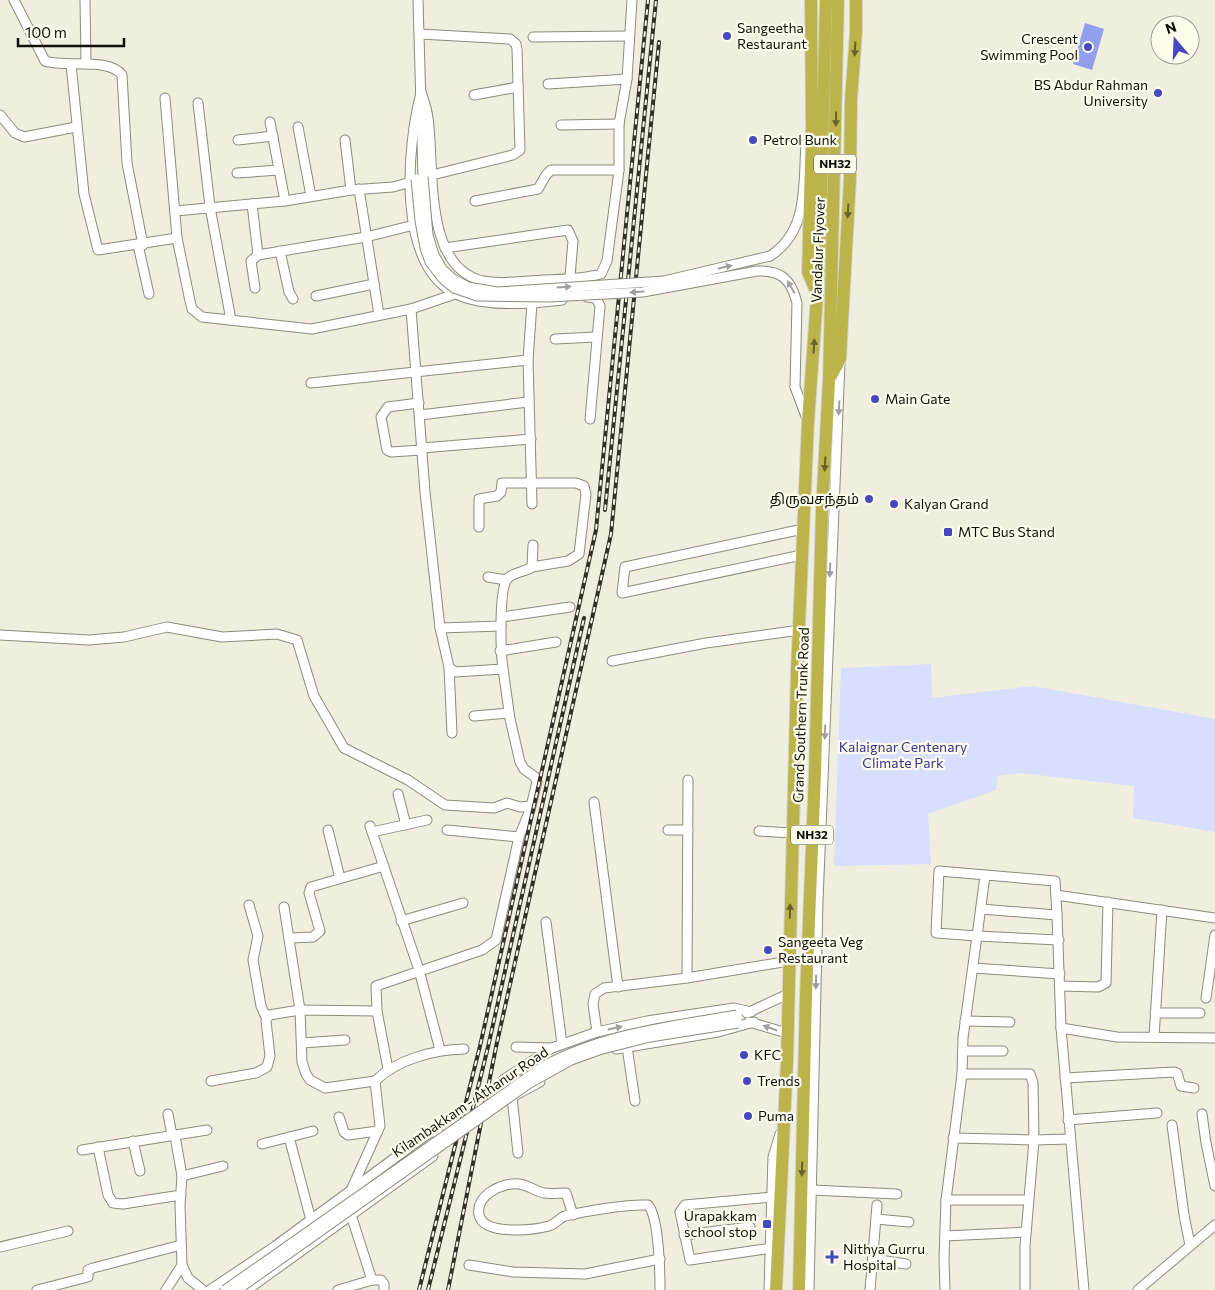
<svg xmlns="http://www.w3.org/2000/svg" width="1215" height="1290" font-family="Commissioner,'Noto Sans Tamil',sans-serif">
<rect width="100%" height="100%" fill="#f0efdf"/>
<path fill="#d8defe" d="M 931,664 L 932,698 L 1033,686 L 1215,719 L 1215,832 L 1133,818 L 1134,786 L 1020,773 L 998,776 L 996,790 L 928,814 L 931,864 L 834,866 L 841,668 Z"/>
<path fill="#939eec" d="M 1085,23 L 1104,29 L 1092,70 L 1073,64 Z"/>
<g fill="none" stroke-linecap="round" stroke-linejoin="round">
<defs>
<g id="minor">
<path d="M 14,0 L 45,61 C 65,68 109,57 122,75 L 127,163 L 143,245"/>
<path d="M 85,0 L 86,63"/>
<path d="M 418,0 L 423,177"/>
<path d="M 420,34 L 510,39 L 516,44 L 517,49 L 520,150 L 513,155 L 432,175"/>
<path d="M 533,37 L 629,36"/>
<path d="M 71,64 L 84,194 L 98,250 L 177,238 L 190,301 L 192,309 L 202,317 L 312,329 L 411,309 L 455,294"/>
<path d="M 548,84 L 627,79"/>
<path d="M 421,92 C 424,101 427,109 428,118 C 435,165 422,267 483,281 C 498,284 514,282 529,281 C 552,279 579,280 601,274 L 607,261 L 619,170 L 619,124 L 627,79 L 632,0"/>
<path d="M 421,93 C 407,146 396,264 456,294 C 485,308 531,304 562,300"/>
<path d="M 474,95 L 518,87"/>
<path d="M 165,98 L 177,238"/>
<path d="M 198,103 L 210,207 L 231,320"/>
<path d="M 0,115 L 15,133 L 24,137 L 76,127"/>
<path d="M 270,122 L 285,201"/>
<path d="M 561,125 L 619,124"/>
<path d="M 298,127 L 311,196"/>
<path d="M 238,140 L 273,136"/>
<path d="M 345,140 L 351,190"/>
<path d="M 237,173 L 279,170"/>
<path d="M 359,189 L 379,315"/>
<path d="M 475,201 L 538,189 L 546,175 L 551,170 L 619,170"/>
<path d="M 252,204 L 258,255"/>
<path d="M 175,211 L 285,201 L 351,190 L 393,187 L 411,182"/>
<path d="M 138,245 L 149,294"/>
<path d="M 445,248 L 568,230 L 573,241 L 570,277"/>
<path d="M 280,251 L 289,292 L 293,299"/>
<path d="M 770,256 C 809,231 803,184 806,144"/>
<path d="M 255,288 L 251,261 L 258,255 L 366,237 L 414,225"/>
<path d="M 316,296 L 374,284"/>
<path d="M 587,297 L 596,298 L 600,306 L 590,419"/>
<path d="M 532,303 L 528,360 L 532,504"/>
<path d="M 555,339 L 596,337"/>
<path d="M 311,383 L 528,360"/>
<path d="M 795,387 L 807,419"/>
<path d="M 419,403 L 388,407 L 381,417 L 387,450 L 391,452 L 422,450"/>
<path d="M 420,415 L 528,402"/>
<path d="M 422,448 L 531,439"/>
<path d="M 479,527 L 479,499 L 497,496 L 501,492 L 502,483 L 576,483 L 584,486 L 586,494 L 579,554 L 568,561 L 532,567"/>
<path d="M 802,555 L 622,593 L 625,567 L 803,529"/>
<path d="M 488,577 L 506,580"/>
<path d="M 502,617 L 570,607"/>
<path d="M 440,628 L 501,626"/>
<path d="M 0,635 L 89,640 L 124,637 L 167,627 L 222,637 L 277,634 L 297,640 L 314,696 L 344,748 L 408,780 L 445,805 L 494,808 L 507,803 L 520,807 L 531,806"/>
<path d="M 500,651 L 556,642"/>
<path d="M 612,661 L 706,643 L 800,630"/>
<path d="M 449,667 L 452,733"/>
<path d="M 503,669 C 501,655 498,588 508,578 C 514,572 525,572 532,567 L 533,545"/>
<path d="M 474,716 L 509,713"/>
<path d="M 398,794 L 406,825"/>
<path d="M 594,802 L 618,987"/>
<path d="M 370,826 L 419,970 L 440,1050"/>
<path d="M 328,830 L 340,878"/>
<path d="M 447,830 L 519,837"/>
<path d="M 668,830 L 688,830"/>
<path d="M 759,831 L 792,833"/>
<path d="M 372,832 L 427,820"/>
<path d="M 985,876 L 977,936 L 936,933 L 939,871 L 1055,881 L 1057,915"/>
<path d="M 1056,895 L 1215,918"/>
<path d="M 249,905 L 258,936 L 253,960 L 261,1006 L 266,1017"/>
<path d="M 284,907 L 300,1010 L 302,1062 L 306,1074 L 310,1080 L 325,1088 L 375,1081"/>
<path d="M 981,909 L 1057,915 L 1061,1028 L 1084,1290"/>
<path d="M 401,921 L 463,903"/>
<path d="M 546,922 L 562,1044"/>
<path d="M 290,938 L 313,937 L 320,931 L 309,893 L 311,887 L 384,866"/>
<path d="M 973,968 L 1060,974"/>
<path d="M 687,978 L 688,780"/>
<path d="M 1060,986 L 1098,987 L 1106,983 L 1108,902"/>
<path d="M 1206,998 L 1215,935"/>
<path d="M 747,1013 L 788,994"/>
<path d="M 1155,1013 L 1200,1013"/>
<path d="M 965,1021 L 1010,1022"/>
<path d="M 749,1022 L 787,1033"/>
<path d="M 1061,1028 L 1117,1037 L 1215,1038"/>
<path d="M 597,1032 L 593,1004 L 595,994 L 604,988 L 687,978 L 789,961"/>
<path d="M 1154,1037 L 1162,910"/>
<path d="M 302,1043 L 345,1040"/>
<path d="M 516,1047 L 552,1048"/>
<path d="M 627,1047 L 635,1101"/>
<path d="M 616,1049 L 718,1032 L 754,1022"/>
<path d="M 963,1051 L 1003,1051"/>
<path d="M 388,1069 L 377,1011 L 376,986 L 482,950 L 496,940 L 519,837 L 530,810 L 537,782 L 535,777 L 524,769 L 520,762 L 510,719 L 503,669 L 455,672 L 449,667 L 440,628 L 425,492 L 411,309"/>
<path d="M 1065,1078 L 1174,1072 L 1177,1073 L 1181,1086 L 1194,1088"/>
<path d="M 211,1081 L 256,1073 L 267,1067 L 270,1056 L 266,1021 L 269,1015 L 300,1010 L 377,1011"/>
<path d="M 540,1082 L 512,1097 L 503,1085 L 503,1080 L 552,1048 L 597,1032 L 647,1021 L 734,1008 L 751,1012"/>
<path d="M 512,1097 L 518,1153"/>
<path d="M 168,1114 L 172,1135"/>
<path d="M 1202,1114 L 1206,1143 L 1215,1186"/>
<path d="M 339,1117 L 344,1132 L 348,1135 L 378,1131"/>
<path d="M 1068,1120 L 1157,1113"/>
<path d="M 1172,1125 L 1184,1215 L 1190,1245"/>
<path d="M 175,1136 L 182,1176 L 180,1205 L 182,1265 L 188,1278 L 203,1290"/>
<path d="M 289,1137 L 311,1220"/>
<path d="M 953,1138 L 1034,1140 L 1033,1083 L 1030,1074 L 962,1074"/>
<path d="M 133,1141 L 140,1171"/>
<path d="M 262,1144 L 313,1131"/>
<path d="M 98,1147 L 108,1195 L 113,1203 L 123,1204 L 181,1195"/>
<path d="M 82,1150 L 207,1130"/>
<path d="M 182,1176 L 223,1166"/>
<path d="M 352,1188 L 380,1126 L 375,1081 C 398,1059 433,1050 464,1049"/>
<path d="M 812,1190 L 897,1194"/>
<path d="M 946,1200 L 1028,1200"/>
<path d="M 351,1209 L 351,1215 L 372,1280 L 381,1280 L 384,1284 L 384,1290"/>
<path d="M 573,1215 L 566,1193 C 559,1193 551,1194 544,1193 C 535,1191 528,1185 519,1184 C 503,1182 475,1195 479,1215 C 484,1236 534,1230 549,1226 C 556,1224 559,1218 565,1216 C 586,1211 627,1204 648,1205 C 659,1217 660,1272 660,1290"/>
<path d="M 876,1219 L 909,1222"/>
<path d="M 684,1235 L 750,1227"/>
<path d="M 945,1236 L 1026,1232"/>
<path d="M 0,1247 L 68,1231"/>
<path d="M 772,1248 L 690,1260 L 680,1212 L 685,1205 L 772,1197"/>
<path d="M 873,1259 L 906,1264"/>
<path d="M 469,1265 L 513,1272 L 585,1274 L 660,1259"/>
<path d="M 37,1290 L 88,1277 L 88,1270 L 93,1268 L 181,1245"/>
<path d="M 166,1290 L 182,1265"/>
<path d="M 210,1290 L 274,1247 L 426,1135 L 431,1132 L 438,1132 L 441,1136 L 442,1144"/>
<path d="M 247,1290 L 433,1156"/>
<path d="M 338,1290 L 372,1280"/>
<path d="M 769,1290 L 773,1157 L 780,1134"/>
<path d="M 809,1290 L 818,901 L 840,362"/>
<path d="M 870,1290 L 877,1205"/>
<path d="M 945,1290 L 944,1259 L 946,1200 L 962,1074 L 963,1038 L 977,936 L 1059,940"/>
<path d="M 1025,1290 L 1025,1246 L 1034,1140 L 1069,1139"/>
<path d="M 1138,1290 L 1215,1225"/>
</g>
<g id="highway">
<path d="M 811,0 L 812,128 L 808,272 L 816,291"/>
<path d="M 831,376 L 840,359 L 850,179 L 851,100 L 856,32 L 856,0"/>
<path d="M 776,1290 L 787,1061 L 797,671 L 808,422 L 819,269 L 826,0"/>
<path d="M 799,1290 L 806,995 L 815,773 L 822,510 L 829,380 L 838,0"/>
</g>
</defs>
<use href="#minor" stroke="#8c8b7c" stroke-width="11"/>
<use href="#highway" stroke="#d4d4d3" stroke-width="14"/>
<use href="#minor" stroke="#fff" stroke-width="9"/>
<use href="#highway" stroke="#bcb34b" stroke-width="12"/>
<defs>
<g id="rail">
<path d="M 605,510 L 656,0"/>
<path d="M 419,1290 L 480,1046 L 596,530 L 648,0"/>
<path d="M 428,1290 L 488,1047 L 584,618"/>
<path d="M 448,1290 L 496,1047 L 611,534 L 659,42"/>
</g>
</defs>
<use href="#rail" stroke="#313129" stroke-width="4"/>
<use href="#rail" stroke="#fdfcec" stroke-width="2" stroke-dasharray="5.5" stroke-linecap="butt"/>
<defs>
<g id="minor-bridge">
<path d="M 423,177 L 428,235 L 434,255 L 442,269 L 453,279 L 468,287 L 497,292 L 664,281 L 770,256"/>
<path d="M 416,179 L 420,221 L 425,248 L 430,262 L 443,279 L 454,288 L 477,296 L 549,297 L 643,292 L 757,271 C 781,270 791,279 797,303 L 795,387"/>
<path d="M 225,1290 L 544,1066 C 604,1034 671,1026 737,1015"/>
<path d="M 237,1290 L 528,1084 L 571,1060 L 599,1050 L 650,1037 L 738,1023"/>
</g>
</defs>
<use href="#minor-bridge" stroke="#8c8b7c" stroke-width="11" stroke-linecap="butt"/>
<use href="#minor-bridge" stroke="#fff" stroke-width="9"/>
</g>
<defs><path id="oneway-solid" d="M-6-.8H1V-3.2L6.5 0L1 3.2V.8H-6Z" transform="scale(1.25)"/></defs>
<g fill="#66622a">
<use href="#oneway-solid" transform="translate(855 49) rotate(93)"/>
<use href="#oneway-solid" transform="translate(836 119) rotate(91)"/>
<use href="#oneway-solid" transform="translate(848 211) rotate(93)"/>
<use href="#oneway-solid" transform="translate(814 346) rotate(-86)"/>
<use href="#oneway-solid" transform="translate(825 464) rotate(93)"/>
<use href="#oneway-solid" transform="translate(790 911) rotate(-89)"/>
<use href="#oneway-solid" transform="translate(802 1169) rotate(92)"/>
</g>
<g fill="#9f9f9d">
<use href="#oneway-solid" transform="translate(725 267) rotate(-13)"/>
<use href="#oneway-solid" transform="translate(564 287) rotate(-4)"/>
<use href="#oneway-solid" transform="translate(791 287) rotate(-120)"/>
<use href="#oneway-solid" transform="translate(637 292) rotate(176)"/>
<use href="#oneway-solid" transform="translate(839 408) rotate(93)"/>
<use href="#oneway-solid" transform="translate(830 570) rotate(92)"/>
<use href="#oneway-solid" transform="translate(825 732) rotate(92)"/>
<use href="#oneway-solid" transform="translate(816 982) rotate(91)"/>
<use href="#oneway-solid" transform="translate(615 1028) rotate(-12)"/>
<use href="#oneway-solid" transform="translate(770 1028) rotate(-161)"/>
</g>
<g fill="#4848be" stroke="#fdfcec" stroke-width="2">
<circle cx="727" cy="36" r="5"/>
<circle cx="1088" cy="47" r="5"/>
<circle cx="1158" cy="93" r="5"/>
<circle cx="753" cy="140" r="5"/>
<circle cx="875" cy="399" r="5"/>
<circle cx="869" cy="499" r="5"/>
<circle cx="894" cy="504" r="5"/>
<rect x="943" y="527" width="10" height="10" rx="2.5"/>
<circle cx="768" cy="950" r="5"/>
<circle cx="744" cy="1055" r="5"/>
<circle cx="747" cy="1081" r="5"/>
<circle cx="748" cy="1116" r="5"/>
<rect x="762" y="1219" width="10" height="10" rx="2.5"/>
<path d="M829.5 1249.5h5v5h5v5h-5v5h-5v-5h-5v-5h5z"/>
</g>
<g text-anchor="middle" stroke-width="4.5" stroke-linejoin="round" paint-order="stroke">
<g fill="#fdfcec" stroke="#57574e" stroke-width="1">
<rect x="814" y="154.5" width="42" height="19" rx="4"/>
<rect x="791" y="825.5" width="42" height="19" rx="4"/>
</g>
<g font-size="12" font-weight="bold" fill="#10100a">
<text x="835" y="168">NH32</text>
<text x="812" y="839">NH32</text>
</g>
<g font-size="14" fill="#10100a" stroke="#fdfcec" text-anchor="start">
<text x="737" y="33">Sangeetha<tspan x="737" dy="16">Restaurant</tspan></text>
<text x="1078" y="44" text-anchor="end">Crescent<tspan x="1078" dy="16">Swimming Pool</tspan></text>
<text x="1148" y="90" text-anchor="end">BS Abdur Rahman<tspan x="1148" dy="16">University</tspan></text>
<text x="763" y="145">Petrol Bunk</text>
<text x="885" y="404">Main Gate</text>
<text x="859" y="504" text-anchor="end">திருவசந்தம்</text>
<text x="904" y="509">Kalyan Grand</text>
<text x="958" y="537">MTC Bus Stand</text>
<text x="778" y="947">Sangeeta Veg<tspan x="778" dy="16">Restaurant</tspan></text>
<text x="754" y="1060">KFC</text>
<text x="757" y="1086">Trends</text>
<text x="758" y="1121">Puma</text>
<text x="757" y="1221" text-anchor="end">Urapakkam<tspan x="757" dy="16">school stop</tspan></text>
<text x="843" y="1254">Nithya Gurru<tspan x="843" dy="16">Hospital</tspan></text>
</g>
<g font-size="14" fill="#10100a" stroke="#fdfcec">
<text transform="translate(818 250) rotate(-88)" y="5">Vandalur Flyover</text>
<text transform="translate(801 715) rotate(-88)" y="5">Grand Southern Trunk Road</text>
<text transform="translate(470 1102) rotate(-34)" y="5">Kilambakkam - Athanur Road</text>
</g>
<g font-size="14" fill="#34348d" stroke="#fdfcec">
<text x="903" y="752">Kalaignar Centenary<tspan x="903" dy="16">Climate Park</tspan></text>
</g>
</g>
<g transform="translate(1175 40) rotate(341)"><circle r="24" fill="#fdfcec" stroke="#9e9e92"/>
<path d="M0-4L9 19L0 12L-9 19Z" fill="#4848be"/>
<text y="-8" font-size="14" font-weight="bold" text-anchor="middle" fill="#10100a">N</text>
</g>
<path d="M18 38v8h106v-8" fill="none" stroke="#10100a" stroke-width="2.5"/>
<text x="25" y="38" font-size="15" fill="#10100a" stroke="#fdfcec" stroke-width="4" paint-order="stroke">100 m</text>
</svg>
